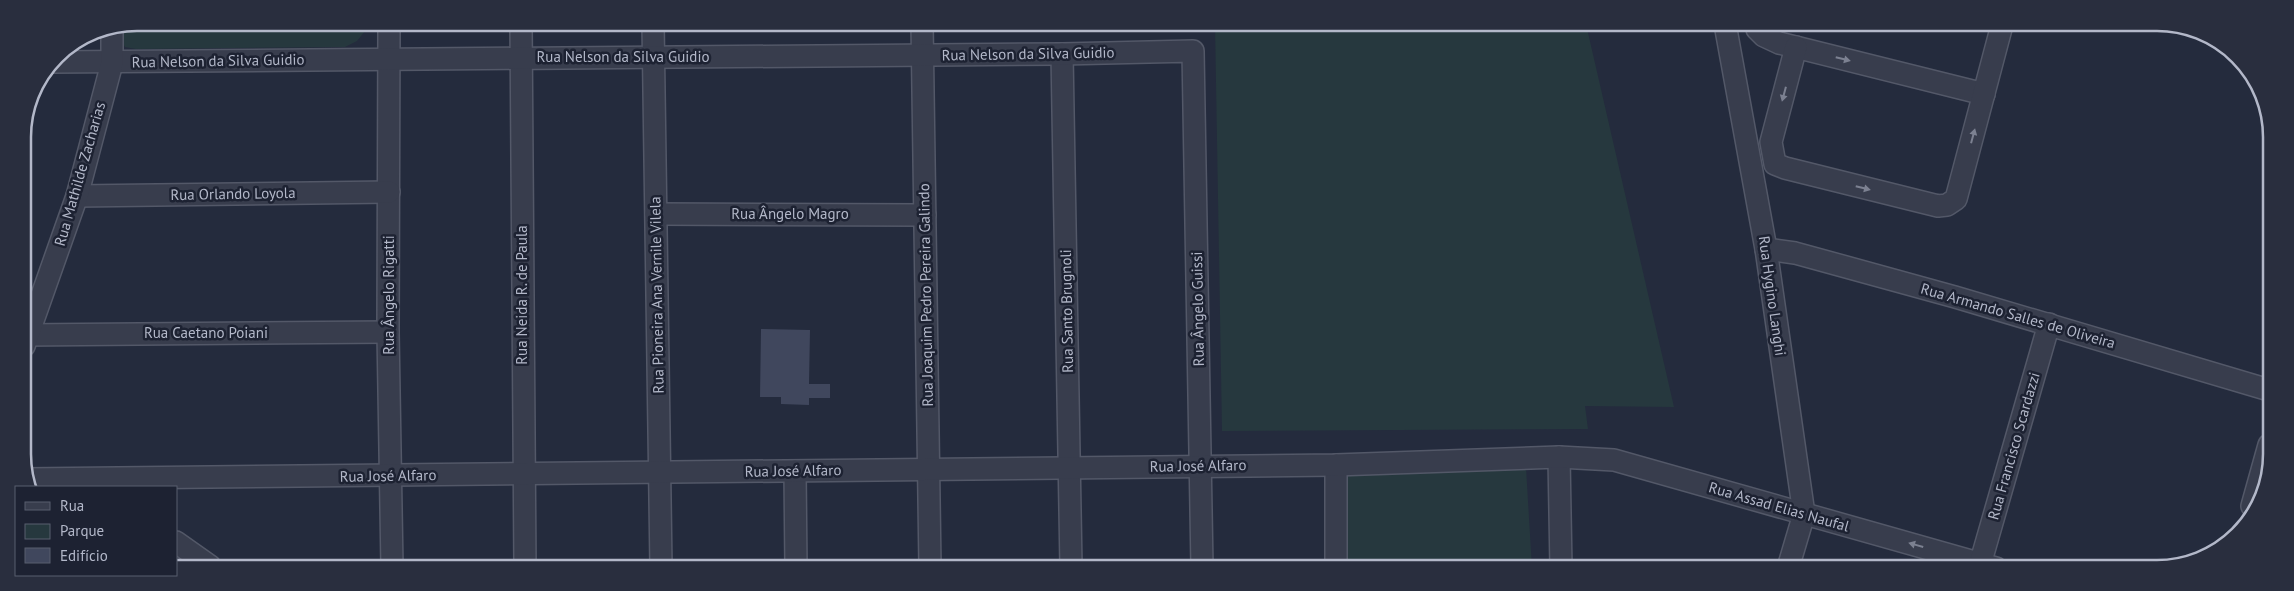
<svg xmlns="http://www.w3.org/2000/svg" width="2294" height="591" font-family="'PT Sans',sans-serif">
<rect width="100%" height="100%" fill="#242b3d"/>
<g fill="#26383e">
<path d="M 137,23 L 370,23 L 370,25 L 357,41 L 345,47 L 136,49 L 125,47 L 119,37 L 119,26 Z"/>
<path d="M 1215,24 L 1586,24 L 1674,407 L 1585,406 L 1588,429 L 1222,431 Z"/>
<path d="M 1526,467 L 1532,568 L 1347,567 L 1346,472 Z"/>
</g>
<path fill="#40475d" d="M 761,329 L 810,330 L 809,384 L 830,384 L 830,398 L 809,398 L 809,405 L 781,404 L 781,397 L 760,397 Z"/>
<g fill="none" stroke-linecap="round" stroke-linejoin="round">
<defs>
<g id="minor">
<path d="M 389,23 L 388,332 L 392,567"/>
<path d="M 521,23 L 525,567"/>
<path d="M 653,23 L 661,567"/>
<path d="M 922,23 L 930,567"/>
<path d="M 1725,24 L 1766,249 L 1804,514 L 1788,568"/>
<path d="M 1757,24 L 1757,29 L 1764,36 L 1779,43 L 1984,94"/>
<path d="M 1796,47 L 1771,142 L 1775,164 L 1785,168 L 1938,206 L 1947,205 L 1956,199 L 2002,25"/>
<path d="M 1062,54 L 1071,567"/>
<path d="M 52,62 L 1062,54 L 1193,51 L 1202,567"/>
<path d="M 77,196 L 389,192"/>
<path d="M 656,214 L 925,215"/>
<path d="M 1766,249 L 1795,253 L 1955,297 L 2269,390"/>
<path d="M 24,335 L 388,332"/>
<path d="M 24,346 L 77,196 L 112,63 L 112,27"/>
<path d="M 1559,457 L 1561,568"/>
<path d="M 1336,465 L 1336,567"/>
<path d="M 795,471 L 796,567"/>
<path d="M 26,479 L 1336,465 L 1559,457 L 1614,460 L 1996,568"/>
<path d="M 2252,506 L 2269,445"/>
<path d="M 176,542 L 210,566"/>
<path d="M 1979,568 L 2049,324"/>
</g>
</defs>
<use href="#minor" stroke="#535868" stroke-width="24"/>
<use href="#minor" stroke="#383d4d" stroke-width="21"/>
</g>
<defs><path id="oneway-solid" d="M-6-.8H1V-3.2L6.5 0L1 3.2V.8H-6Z" transform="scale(1.25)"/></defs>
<g fill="#7c8191">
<use href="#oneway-solid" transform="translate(1843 59) rotate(14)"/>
<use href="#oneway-solid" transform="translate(1784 94) rotate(105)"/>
<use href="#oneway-solid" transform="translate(1973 136) rotate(-75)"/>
<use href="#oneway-solid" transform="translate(1863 188) rotate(14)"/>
<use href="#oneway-solid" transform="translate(1916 545) rotate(-164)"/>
</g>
<g text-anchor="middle" stroke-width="5" stroke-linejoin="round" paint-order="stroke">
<g font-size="15" fill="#b3b8c9" stroke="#1d2232">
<text transform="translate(1028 54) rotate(-1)" y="5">Rua Nelson da Silva Guidio</text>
<text x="623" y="62">Rua Nelson da Silva Guidio</text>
<text transform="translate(218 61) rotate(-1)" y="5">Rua Nelson da Silva Guidio</text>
<text transform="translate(80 174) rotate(-74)" y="5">Rua Mathilde Zacharias</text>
<text transform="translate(233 194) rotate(-1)" y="5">Rua Orlando Loyola</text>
<text x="790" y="219">Rua Ângelo Magro</text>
<text transform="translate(389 295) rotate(-90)" y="5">Rua Ângelo Rigatti</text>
<text transform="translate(522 295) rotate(-90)" y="5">Rua Neida R. de Paula</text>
<text transform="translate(657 295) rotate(-91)" y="5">Rua Pioneira Ana Vernile Vilela</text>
<text transform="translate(926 295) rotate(-91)" y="5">Rua Joaquim Pedro Pereira Galindo</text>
<text transform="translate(1772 296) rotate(82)" y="5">Rua Hygino Langhi</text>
<text transform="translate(1198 309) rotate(-91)" y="5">Rua Ângelo Guissi</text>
<text transform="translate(1067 311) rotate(-91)" y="5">Rua Santo Brugnoli</text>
<text transform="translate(2018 316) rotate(16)" y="5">Rua Armando Salles de Oliveira</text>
<text x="206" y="338">Rua Caetano Poiani</text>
<text transform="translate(2014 446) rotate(-74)" y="5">Rua Francisco Scardazzi</text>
<text transform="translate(1198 466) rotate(-1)" y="5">Rua José Alfaro</text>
<text transform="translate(793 471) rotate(-1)" y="5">Rua José Alfaro</text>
<text transform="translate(388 476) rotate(-1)" y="5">Rua José Alfaro</text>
<text transform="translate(1779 507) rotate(16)" y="5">Rua Assad Elias Naufal</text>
</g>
</g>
<path d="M0 0H2294V591H0ZM137 31H2157A106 106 0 0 1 2263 137V454A106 106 0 0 1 2157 560H137A106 106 0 0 1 31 454V137A106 106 0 0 1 137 31Z" fill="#292e3e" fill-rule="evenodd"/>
<path fill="none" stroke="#b3b8c9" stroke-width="2.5" d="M137 31H2157A106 106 0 0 1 2263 137V454A106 106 0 0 1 2157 560H137A106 106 0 0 1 31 454V137A106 106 0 0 1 137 31Z"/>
<rect x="15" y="486" width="162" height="90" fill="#1d2232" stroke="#595e6e"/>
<rect x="25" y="502" width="25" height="8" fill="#383d4d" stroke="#595e6e"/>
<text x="60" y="511" font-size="15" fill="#b3b8c9">Rua</text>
<rect x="25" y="524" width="25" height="15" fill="#26383e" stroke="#595e6e"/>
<text x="60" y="536" font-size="15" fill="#b3b8c9">Parque</text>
<rect x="25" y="548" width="25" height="15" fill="#40475d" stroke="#595e6e"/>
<text x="60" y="561" font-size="15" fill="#b3b8c9">Edifício</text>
</svg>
